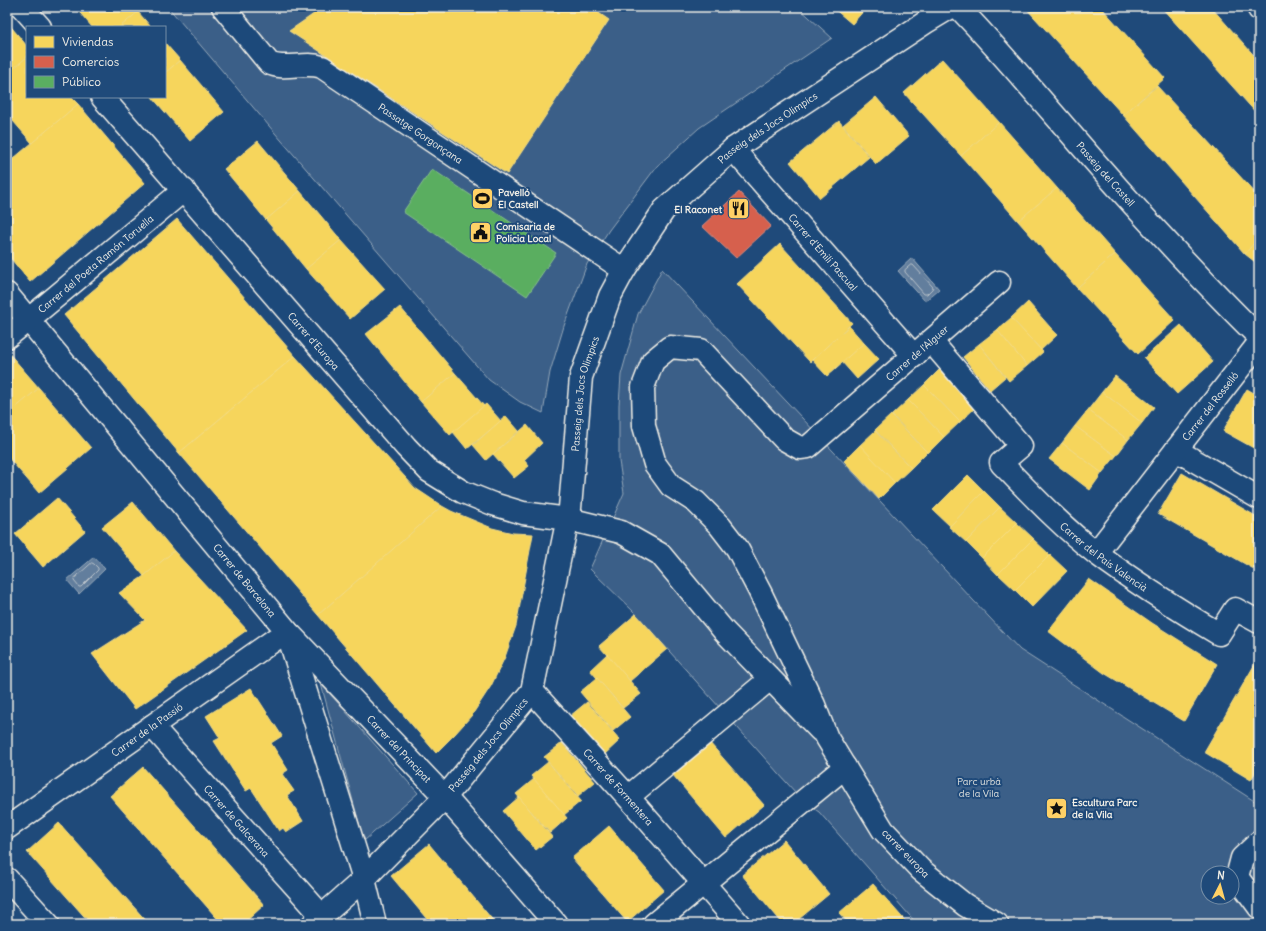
<svg xmlns="http://www.w3.org/2000/svg" width="1266" height="931" font-family="Delius,sans-serif">
<rect width="100%" height="100%" fill="#1f4a7a"/>
<filter id="ink" filterUnits="userSpaceOnUse"><feTurbulence type="fractalNoise" baseFrequency=".025" numOctaves="2"/><feDisplacementMap in="SourceGraphic" scale="8" xChannelSelector="R" yChannelSelector="G"/><feConvolveMatrix kernelMatrix="1 2 1 2 8 2 1 2 1" color-interpolation-filters="sRGB"/></filter>
<g filter="url(#ink)">
<g fill="#3a5f88" stroke="#97a8b8" fill-rule="evenodd">
<path d="M 168,7 L 798,7 L 832,38 L 699,128 L 657,166 L 609,230 L 587,264 L 564,326 L 550,372 L 543,413 L 520,402 L 489,380 L 275,133 Z"/>
<path d="M 662,269 L 1020,650 L 1259,804 L 1259,924 L 917,924 L 819,812 L 804,802 L 636,614 L 590,569 L 624,493 L 619,461 L 619,405 L 621,375 L 638,314 ZM 1208,873 L 1232,873 L 1232,897 L 1208,897 Z"/>
<path d="M 321,684 L 418,793 L 364,841 Z"/>
</g>
<g fill="#627e9d" stroke="#9cacbb">
<path d="M 912,258 L 939,289 L 925,301 L 898,271 Z"/>
<path d="M 94,557 L 105,569 L 79,594 L 67,580 Z"/>
</g>
<g fill="#f6d55c" stroke="#f5dd86">
<path d="M 75,7 L 134,7 L 138,12 L 120,27 L 92,27 Z"/>
<path d="M 324,7 L 590,7 L 609,20 L 507,174 L 289,31 Z"/>
<path d="M 832,7 L 867,7 L 852,24 Z"/>
<path d="M 1025,7 L 1101,7 L 1165,78 L 1123,115 Z"/>
<path d="M 1161,7 L 1211,7 L 1259,61 L 1259,116 Z"/>
<path d="M 138,12 L 151,27 L 120,27 Z"/>
<path d="M 7,22 L 27,46 L 27,57 L 7,74 Z"/>
<path d="M 165,43 L 180,60 L 165,73 Z"/>
<path d="M 27,57 L 27,97 L 71,97 L 78,104 L 32,143 L 7,114 L 7,74 Z"/>
<path d="M 942,59 L 999,122 L 961,156 L 904,93 Z"/>
<path d="M 180,60 L 224,112 L 190,141 L 152,97 L 165,97 L 165,73 Z"/>
<path d="M 1157,86 L 1259,197 L 1259,237 L 1245,254 L 1123,115 Z"/>
<path d="M 876,97 L 909,136 L 876,164 L 843,125 Z"/>
<path d="M 78,104 L 145,183 L 30,282 L 7,254 L 7,164 Z"/>
<path d="M 839,121 L 869,157 L 820,198 L 790,162 Z"/>
<path d="M 999,122 L 1057,188 L 1018,221 L 961,156 Z"/>
<path d="M 258,141 L 300,191 L 266,220 L 224,169 Z"/>
<path d="M 1057,188 L 1115,254 L 1077,288 L 1018,221 Z"/>
<path d="M 300,191 L 341,240 L 306,269 L 266,220 Z"/>
<path d="M 177,219 L 295,356 L 179,453 L 64,315 Z"/>
<path d="M 1259,237 L 1259,265 L 1245,254 Z"/>
<path d="M 341,240 L 385,289 L 350,319 L 306,269 Z"/>
<path d="M 780,244 L 852,323 L 810,362 L 737,284 Z"/>
<path d="M 1115,254 L 1175,320 L 1138,354 L 1077,288 Z"/>
<path d="M 1028,302 L 1057,335 L 1041,350 L 1011,318 Z"/>
<path d="M 400,307 L 455,373 L 421,402 L 366,334 Z"/>
<path d="M 1011,318 L 1043,352 L 1027,366 L 997,330 Z"/>
<path d="M 1181,325 L 1213,362 L 1177,394 L 1144,358 Z"/>
<path d="M 849,326 L 864,343 L 827,376 L 812,360 Z"/>
<path d="M 997,330 L 1027,366 L 1009,381 L 979,344 Z"/>
<path d="M 864,343 L 879,359 L 857,379 L 842,362 Z"/>
<path d="M 979,344 L 1005,377 L 990,390 L 963,357 Z"/>
<path d="M 7,351 L 39,388 L 7,415 Z"/>
<path d="M 295,356 L 415,488 L 442,506 L 318,615 L 179,453 Z"/>
<path d="M 940,369 L 976,407 L 960,422 L 924,385 Z"/>
<path d="M 455,373 L 484,406 L 450,435 L 421,402 Z"/>
<path d="M 1115,376 L 1154,407 L 1142,423 L 1102,392 Z"/>
<path d="M 924,385 L 960,422 L 944,437 L 908,400 Z"/>
<path d="M 39,388 L 91,448 L 39,493 L 7,456 L 7,415 Z"/>
<path d="M 1247,389 L 1259,396 L 1259,451 L 1223,431 Z"/>
<path d="M 1102,392 L 1142,423 L 1128,440 L 1088,410 Z"/>
<path d="M 908,400 L 944,437 L 928,453 L 892,415 Z"/>
<path d="M 486,404 L 501,421 L 467,449 L 453,432 Z"/>
<path d="M 1088,410 L 1128,440 L 1116,456 L 1075,426 Z"/>
<path d="M 891,415 L 927,452 L 911,468 L 875,430 Z"/>
<path d="M 506,416 L 519,431 L 486,460 L 473,445 Z"/>
<path d="M 527,425 L 542,443 L 524,460 L 529,466 L 514,478 L 493,454 Z"/>
<path d="M 1075,426 L 1116,456 L 1102,473 L 1062,443 Z"/>
<path d="M 875,431 L 911,468 L 895,483 L 859,446 Z"/>
<path d="M 1062,443 L 1102,473 L 1090,490 L 1049,459 Z"/>
<path d="M 860,445 L 895,483 L 879,499 L 844,461 Z"/>
<path d="M 1182,473 L 1259,518 L 1259,572 L 1158,514 Z"/>
<path d="M 968,475 L 984,491 L 950,526 L 933,510 Z"/>
<path d="M 984,491 L 1000,507 L 966,542 L 949,527 Z"/>
<path d="M 57,498 L 85,531 L 43,567 L 15,534 Z"/>
<path d="M 133,502 L 174,551 L 144,576 L 102,527 Z"/>
<path d="M 442,506 L 451,511 L 492,528 L 513,533 L 533,534 L 516,626 L 505,657 L 491,686 L 472,715 L 455,734 L 436,753 L 318,615 Z"/>
<path d="M 1000,507 L 1017,523 L 982,558 L 966,542 Z"/>
<path d="M 1017,523 L 1034,539 L 998,575 L 982,558 Z"/>
<path d="M 1033,539 L 1050,555 L 1015,590 L 998,574 Z"/>
<path d="M 174,551 L 247,630 L 135,709 L 92,654 L 145,620 L 119,593 L 144,576 Z"/>
<path d="M 1050,555 L 1067,571 L 1032,607 L 1015,590 Z"/>
<path d="M 1089,579 L 1152,623 L 1217,664 L 1184,721 L 1104,673 L 1048,631 Z"/>
<path d="M 636,614 L 667,649 L 630,681 L 599,646 Z"/>
<path d="M 607,654 L 641,694 L 623,708 L 590,670 Z"/>
<path d="M 1259,657 L 1259,766 L 1251,780 L 1204,752 Z"/>
<path d="M 597,678 L 630,717 L 613,731 L 580,692 Z"/>
<path d="M 251,688 L 282,736 L 271,743 L 288,770 L 282,774 L 294,791 L 287,795 L 303,821 L 286,832 L 283,828 L 279,831 L 251,788 L 246,791 L 214,741 L 220,738 L 206,716 Z"/>
<path d="M 587,702 L 620,740 L 604,755 L 570,716 Z"/>
<path d="M 709,742 L 764,805 L 726,838 L 672,774 Z"/>
<path d="M 562,743 L 595,782 L 578,796 L 544,757 Z"/>
<path d="M 548,762 L 581,801 L 564,815 L 531,776 Z"/>
<path d="M 143,767 L 264,905 L 243,924 L 222,924 L 110,796 Z"/>
<path d="M 534,779 L 567,818 L 550,833 L 516,794 Z"/>
<path d="M 519,797 L 552,837 L 536,850 L 503,811 Z"/>
<path d="M 59,823 L 149,924 L 91,924 L 27,852 Z"/>
<path d="M 609,826 L 664,890 L 627,922 L 572,858 Z"/>
<path d="M 784,840 L 829,894 L 793,924 L 783,924 L 742,875 Z"/>
<path d="M 429,844 L 496,924 L 431,924 L 391,876 Z"/>
<path d="M 873,884 L 907,923 L 906,924 L 849,924 L 839,913 Z"/>
</g>
<path fill="#d6604d" stroke="#df8c7c" d="M 739,192 L 771,226 L 736,258 L 702,226 Z"/>
<path fill="#5aae61" stroke="#88c28a" d="M 432,169 L 556,253 L 527,296 L 403,212 Z"/>
<g fill="none" stroke-linecap="round" stroke-linejoin="round">
<g stroke="#bac3ca" stroke-width="1">
<path d="M 911,265 L 913,265 L 933,287 L 932,289 L 927,294 L 924,294 L 905,272 L 905,270 Z"/>
<path d="M 92,563 L 94,564 L 98,568 L 98,570 L 81,587 L 79,587 L 74,581 L 74,579 Z"/>
</g>
<defs>
<g id="minor">
<path d="M 22,7 L 40,27"/>
<path id="s1" d="M 223,7 L 269,63 C 284,71 305,61 322,67 L 624,270"/>
<path id="s2" d="M 958,7 C 1014,65 1065,129 1119,189 C 1164,239 1210,289 1259,337"/>
<path d="M 1258,7 L 1259,9"/>
<path id="s3" d="M 102,97 L 406,447 L 429,471 L 463,492 L 493,504 L 523,513 L 568,519 L 621,532 L 660,554 L 724,631 L 820,730"/>
<path id="s4" d="M 733,149 L 914,356"/>
<path id="s5" d="M 7,294 L 287,631 L 364,879 L 375,924"/>
<path id="s6" d="M 7,337 L 28,320 L 184,190"/>
<path id="s7" d="M 931,341 L 1021,446 L 1001,463 C 1032,495 1062,527 1097,554 C 1136,583 1177,609 1219,634 L 1235,609 L 1259,622"/>
<path d="M 1176,450 L 1259,498"/>
<path id="s8" d="M 1096,553 L 1259,343"/>
<path id="s9" d="M 291,635 L 445,797 L 556,924"/>
<path id="s10" d="M 532,691 L 628,797 L 739,924"/>
<path id="s11" d="M 152,726 L 322,916"/>
<path d="M 628,797 L 770,679"/>
<path id="s12" d="M 7,828 L 287,631"/>
<path d="M 1259,842 L 1242,858 L 1237,877 L 1259,907"/>
<path d="M 7,879 L 48,924"/>
<path id="s13" d="M 313,924 L 364,879 L 445,797 L 532,691 L 570,508 L 581,377 L 610,296 L 624,270 L 664,210 L 733,149 L 926,22 L 951,7"/>
<path d="M 654,924 L 845,767"/>
<path id="s14" d="M 997,924 L 965,905 L 921,870 L 883,830 L 827,738 L 814,705 L 760,592 L 737,548 L 720,526 L 696,502 L 671,486 L 655,464 L 644,426 L 643,387 L 653,361 L 670,347 L 701,350 L 784,439 L 800,448 L 808,447 L 999,282"/>
</g>
</defs>
<use href="#minor" stroke="#f4f1e8" stroke-width="25"/>
<use href="#minor" stroke="#1f4a7a" stroke-width="22"/>
</g>
</g>
<defs>
<symbol id="stadium-square" viewBox="-11 -11 22 22"><rect x="-9" y="-9" width="18" height="18" rx="4" fill="#ffd166" stroke="#1f4a7a"/><path d="M0-5a6.5 5 0 1 0 0 10a6.5 5 0 1 0 0-10ZM-3.5-1.8h7v3.6h-7Z" fill="#111"/></symbol>
<symbol id="restaurant-square" viewBox="-11 -11 22 22"><rect x="-9" y="-9" width="18" height="18" rx="4" fill="#ffd166" stroke="#1f4a7a"/><path d="M-5-6h1v4h1v-4h1v4h1v-4h1v5L-1.5 .5V6h-2V.5L-5-1ZM5-6V6H3V1.5H1.5Q1.5-4 5-6Z" fill="#111"/></symbol>
<symbol id="civic-square" viewBox="-11 -11 22 22"><rect x="-9" y="-9" width="18" height="18" rx="4" fill="#ffd166" stroke="#1f4a7a"/><path d="M-.6-6.5H3V-4.5H.6V-3L4-1V1h2V6H-6V1h2V-1L-.6-3ZM-1.2 2.5V6h2.4V2.5Z" fill="#111"/></symbol>
<symbol id="sight-square" viewBox="-11 -11 22 22"><rect x="-9" y="-9" width="18" height="18" rx="4" fill="#ffd166" stroke="#1f4a7a"/><path d="M0-6L1.8-2.2L6-1.7L2.9 1.2L3.7 5.4L0 3.3L-3.7 5.4L-2.9 1.2L-6-1.7L-1.8-2.2Z" fill="#111"/></symbol>
</defs>
<g fill-rule="evenodd">
<use href="#stadium-square" x="470" y="186" width="25" height="25"/>
<use href="#restaurant-square" x="726" y="196" width="25" height="25"/>
<use href="#civic-square" x="468" y="220" width="25" height="25"/>
<use href="#sight-square" x="1044" y="796" width="25" height="25"/>
</g>
<g text-anchor="middle" stroke-width="4" stroke-linejoin="round" paint-order="stroke">
<g font-size="10" fill="#f4f1e8" stroke="#1f4a7a">
<text dy="4" stroke="none"><textPath href="#s13" startOffset="959">Passeig dels Jocs Olimpics</textPath></text>
<text dy="4" stroke="none"><textPath href="#s1" startOffset="245">Passatge Gorgonçana</textPath></text>
<text dy="4" stroke="none"><textPath href="#s2" startOffset="223">Passeig del Castell</textPath></text>
<text dy="4" stroke="none"><textPath href="#s4" startOffset="137">Carrer d'Emili Pascual</textPath></text>
<text dy="4" stroke="none"><textPath href="#s6" startOffset="115">Carrer del Poeta Ramón Toruella</textPath></text>
<text dy="4" stroke="none"><textPath href="#s3" startOffset="323">Carrer d'Europa</textPath></text>
<text dy="4" stroke="none"><textPath href="#s14" startOffset="1037">Carrer de l'Alguer</textPath></text>
<text dy="4" stroke="none"><textPath href="#s13" startOffset="623">Passeig dels Jocs Olimpics</textPath></text>
<text dy="4" stroke="none"><textPath href="#s8" startOffset="186">Carrer del Rosselló</textPath></text>
<text dy="4" stroke="none"><textPath href="#s7" startOffset="304">Carrer del Pais Valencià</textPath></text>
<text dy="4" stroke="none"><textPath href="#s5" startOffset="372">Carrer de Barcelona</textPath></text>
<text dy="4" stroke="none"><textPath href="#s12" startOffset="171">Carrer de la Passió</textPath></text>
<text dy="4" stroke="none"><textPath href="#s13" startOffset="251">Passeig dels Jocs Olimpics</textPath></text>
<text dy="4" stroke="none"><textPath href="#s9" startOffset="157">Carrer del Principat</textPath></text>
<text dy="4" stroke="none"><textPath href="#s10" startOffset="129">Carrer de Formentera</textPath></text>
<text dy="4" stroke="none"><textPath href="#s11" startOffset="127">Carrer de Galcerana</textPath></text>
<text transform="translate(906 853) rotate(46)" y="4">carrer europa</text>
</g>
<g font-size="10" font-weight="bold" fill="#f4f1e8" stroke="#1f4a7a" text-anchor="start">
<text x="498" y="196">Pavelló<tspan x="498" dy="12">El Castell</tspan></text>
<text x="722" y="213" text-anchor="end">El Raconet</text>
<text x="496" y="230">Comisaria de<tspan x="496" dy="12">Policia Local</tspan></text>
<text x="1072" y="806">Escultura Parc<tspan x="1072" dy="12">de la Vila</tspan></text>
</g>
<g font-size="10" fill="#e1e2de" stroke="#1f4a7a">
<text x="979" y="785">Parc urbà<tspan x="979" dy="12">de la Vila</tspan></text>
</g>
</g>
<rect width="1266" height="931" fill="none" stroke="#1f4a7a" stroke-width="24"/>
<rect x="12" y="12" width="1242" height="907" fill="none" stroke="#f4f1e8" stroke-width="1.5" filter="url(#ink)"/>
<rect x="26" y="26" width="140" height="72" fill="#1f4a7a" stroke="#748da6"/>
<rect x="34" y="36" width="20" height="12" fill="#f6d55c" stroke="#748da6"/>
<text x="62" y="46" font-size="12" fill="#f4f1e8">Viviendas</text>
<rect x="34" y="56" width="20" height="12" fill="#d6604d" stroke="#748da6"/>
<text x="62" y="66" font-size="12" fill="#f4f1e8">Comercios</text>
<rect x="34" y="76" width="20" height="12" fill="#5aae61" stroke="#748da6"/>
<text x="62" y="86" font-size="12" fill="#f4f1e8">Público</text>
<g transform="translate(1220 885) rotate(6)"><circle r="19" fill="#1f4a7a" stroke="#748da6"/>
<path d="M0-3L7 15L0 10L-7 15Z" fill="#ffd166"/>
<text y="-6" font-size="11" font-weight="bold" text-anchor="middle" fill="#f4f1e8">N</text>
</g>
</svg>
